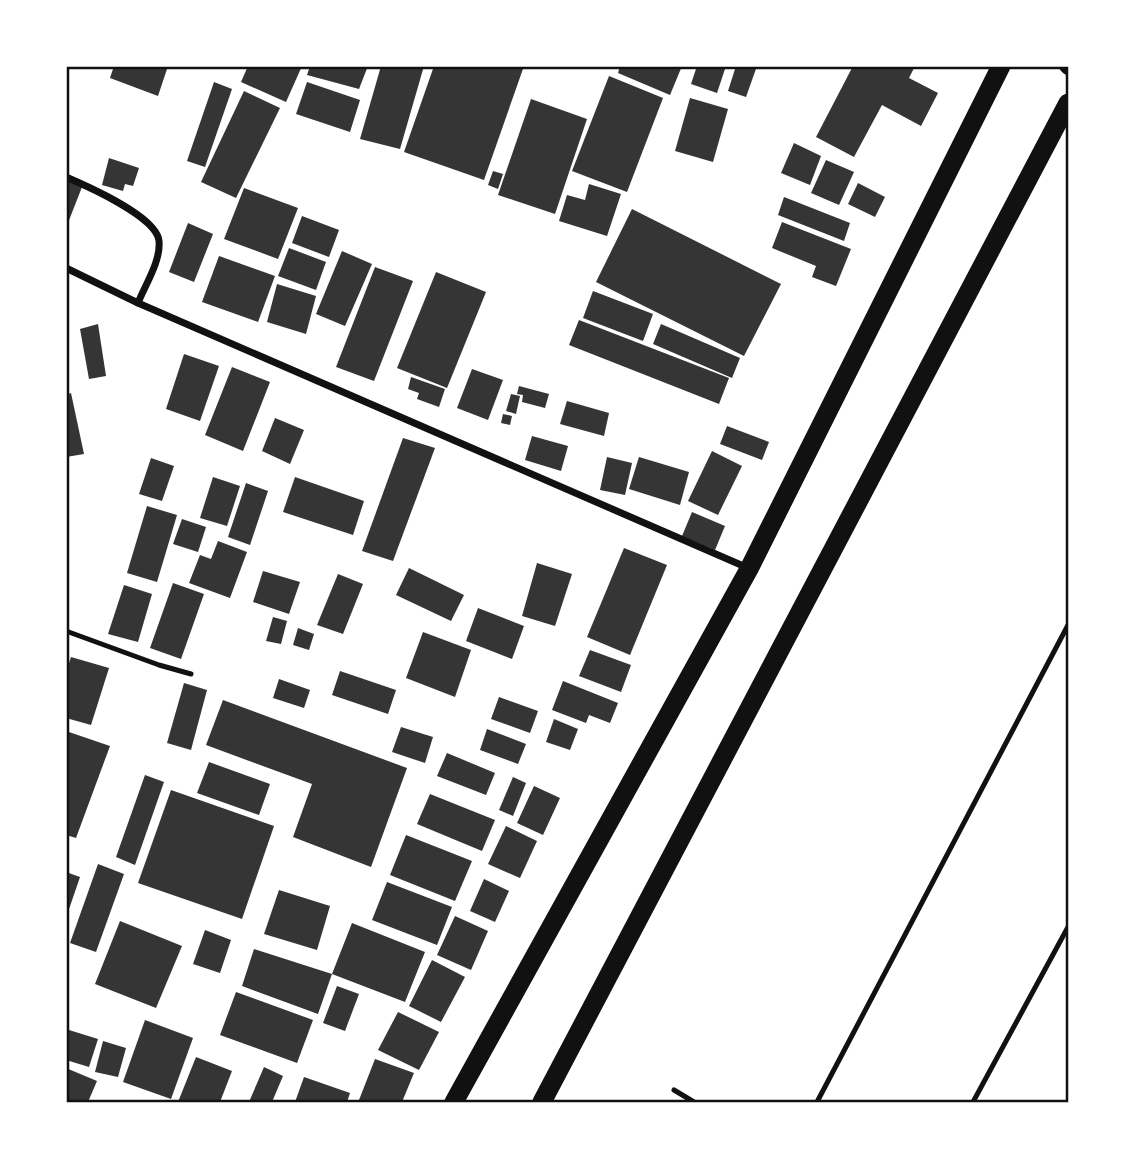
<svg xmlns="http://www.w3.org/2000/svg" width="1135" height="1169" font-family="'Sofia Sans Condensed',sans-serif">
<rect width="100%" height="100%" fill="#fff"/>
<g fill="#353535">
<path d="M 114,66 L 168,66 L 158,96 L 110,78 Z"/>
<path d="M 248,66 L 302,66 L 286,102 L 241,82 Z"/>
<path d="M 310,66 L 368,66 L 359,89 L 307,75 Z"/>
<path d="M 381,66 L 424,66 L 400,149 L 360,139 Z"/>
<path d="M 434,66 L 524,66 L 484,180 L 404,152 Z"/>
<path d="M 620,66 L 682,66 L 670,95 L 618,73 Z"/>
<path d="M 697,66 L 726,66 L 717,93 L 691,84 Z"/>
<path d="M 736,66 L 757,66 L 746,97 L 728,91 Z"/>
<path d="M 853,66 L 915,66 L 909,78 L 938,93 L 921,126 L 882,105 L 854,157 L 816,137 Z"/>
<path d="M 609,76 L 663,98 L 627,192 L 572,171 Z"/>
<path d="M 214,82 L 232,89 L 205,167 L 187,161 Z"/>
<path d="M 307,82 L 360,100 L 350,132 L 296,114 Z"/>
<path d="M 244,91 L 280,108 L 236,198 L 201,182 Z"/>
<path d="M 690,98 L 728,109 L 713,162 L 675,151 Z"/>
<path d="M 531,99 L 587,119 L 555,214 L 498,195 Z"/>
<path d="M 794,143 L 821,156 L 810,185 L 781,173 Z"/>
<path d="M 109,158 L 139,168 L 133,186 L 125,184 L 123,191 L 102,185 Z"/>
<path d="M 826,160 L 854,172 L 839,205 L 811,193 Z"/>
<path d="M 493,171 L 503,174 L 498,189 L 488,185 Z"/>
<path d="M 66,180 L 82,187 L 66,228 Z"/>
<path d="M 858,183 L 885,197 L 875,217 L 848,204 Z"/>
<path d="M 589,184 L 621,194 L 607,236 L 559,221 L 567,195 L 585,200 Z"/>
<path d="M 244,188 L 298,208 L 278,259 L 224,239 Z"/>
<path d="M 784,197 L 850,223 L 844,241 L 778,215 Z"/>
<path d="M 632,209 L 781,284 L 744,356 L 596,282 Z"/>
<path d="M 302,216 L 339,230 L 329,257 L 292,243 Z"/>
<path d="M 782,222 L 851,249 L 836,286 L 812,277 L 816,266 L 772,248 Z"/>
<path d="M 188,223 L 213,234 L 194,282 L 169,272 Z"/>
<path d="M 289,248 L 326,262 L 316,290 L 278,276 Z"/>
<path d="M 342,251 L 372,264 L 345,326 L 316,314 Z"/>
<path d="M 219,256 L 275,276 L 258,322 L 202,302 Z"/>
<path d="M 375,267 L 413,281 L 374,381 L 336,367 Z"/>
<path d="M 436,272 L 486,292 L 447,388 L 397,368 Z"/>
<path d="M 277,284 L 316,296 L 306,334 L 267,322 Z"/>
<path d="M 593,291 L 653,314 L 643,341 L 583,318 Z"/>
<path d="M 579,320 L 729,378 L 719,404 L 569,345 Z"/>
<path d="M 98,324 L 106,376 L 89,379 L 80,329 Z"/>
<path d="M 661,324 L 740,358 L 732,378 L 653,344 Z"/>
<path d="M 184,354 L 219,366 L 200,421 L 166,409 Z"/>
<path d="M 232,367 L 270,382 L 243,451 L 205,435 Z"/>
<path d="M 472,369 L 503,380 L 488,420 L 457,408 Z"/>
<path d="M 411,377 L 445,389 L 439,407 L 417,399 L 419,393 L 408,389 Z"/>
<path d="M 519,386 L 549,394 L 545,408 L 522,402 L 523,395 L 517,394 Z"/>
<path d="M 71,393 L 84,454 L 66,457 L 66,395 Z"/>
<path d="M 511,394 L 520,396 L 516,414 L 506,411 Z"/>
<path d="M 567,401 L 609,413 L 604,436 L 560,424 Z"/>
<path d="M 503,414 L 512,416 L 510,425 L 501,423 Z"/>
<path d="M 275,418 L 304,430 L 290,464 L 262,451 Z"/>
<path d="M 727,426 L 769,442 L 762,460 L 720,444 Z"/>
<path d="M 532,436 L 568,446 L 561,471 L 525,460 Z"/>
<path d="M 403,438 L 435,448 L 393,561 L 362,551 Z"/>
<path d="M 712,451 L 742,466 L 718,515 L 688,501 Z"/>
<path d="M 607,457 L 632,463 L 625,495 L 600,490 Z"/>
<path d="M 639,457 L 689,472 L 680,505 L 629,489 Z"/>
<path d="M 151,458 L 174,466 L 162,501 L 139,494 Z"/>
<path d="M 213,477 L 240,486 L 227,526 L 200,518 Z"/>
<path d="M 295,477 L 364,501 L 353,535 L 283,512 Z"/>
<path d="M 246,483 L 268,491 L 250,545 L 228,537 Z"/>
<path d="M 147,506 L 177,515 L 157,582 L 127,573 Z"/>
<path d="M 692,512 L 725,526 L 715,550 L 682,536 Z"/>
<path d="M 182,519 L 206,527 L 198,552 L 173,544 Z"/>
<path d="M 218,541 L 247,552 L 230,598 L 189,583 L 200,555 L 211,559 Z"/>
<path d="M 624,548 L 667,565 L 630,655 L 587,637 Z"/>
<path d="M 537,563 L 572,574 L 555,626 L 522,616 Z"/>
<path d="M 409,568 L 464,595 L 451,621 L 396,595 Z"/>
<path d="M 263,571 L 300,582 L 289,614 L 253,602 Z"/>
<path d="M 338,574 L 363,584 L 343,634 L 317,625 Z"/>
<path d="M 173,583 L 204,594 L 181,659 L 150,648 Z"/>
<path d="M 124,585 L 152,594 L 138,642 L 108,634 Z"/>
<path d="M 478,608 L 524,626 L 512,659 L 466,641 Z"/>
<path d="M 273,617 L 287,621 L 281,644 L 266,641 Z"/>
<path d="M 298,628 L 314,634 L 309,650 L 293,645 Z"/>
<path d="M 423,632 L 471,650 L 455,697 L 406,678 Z"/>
<path d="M 590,650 L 631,665 L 621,692 L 579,676 Z"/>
<path d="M 71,657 L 109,668 L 91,725 L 66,718 L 66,672 Z"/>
<path d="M 340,671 L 396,690 L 388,714 L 332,695 Z"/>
<path d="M 279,679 L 310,690 L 304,708 L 273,698 Z"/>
<path d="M 563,681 L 618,703 L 610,723 L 589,715 L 586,723 L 552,710 Z"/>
<path d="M 184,683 L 207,690 L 191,750 L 167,743 Z"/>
<path d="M 499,697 L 538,711 L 530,733 L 491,719 Z"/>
<path d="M 223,700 L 407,768 L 371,867 L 293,837 L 312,784 L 206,745 Z"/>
<path d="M 554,719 L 578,729 L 570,750 L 546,742 Z"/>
<path d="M 401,727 L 433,737 L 425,763 L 392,752 Z"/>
<path d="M 487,729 L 526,744 L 518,764 L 480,750 Z"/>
<path d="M 66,731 L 110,746 L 76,838 L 66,835 Z"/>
<path d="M 447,753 L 495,773 L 486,795 L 437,776 Z"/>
<path d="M 209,762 L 270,784 L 259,815 L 197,793 Z"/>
<path d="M 145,775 L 164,782 L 135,865 L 116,857 Z"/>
<path d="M 513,777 L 526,783 L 513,816 L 499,810 Z"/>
<path d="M 534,786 L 560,798 L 543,835 L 517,823 Z"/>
<path d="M 171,790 L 274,826 L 242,919 L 138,883 Z"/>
<path d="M 430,794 L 495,820 L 482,851 L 417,824 Z"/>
<path d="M 506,826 L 537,841 L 520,878 L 488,864 Z"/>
<path d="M 406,835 L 472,861 L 455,901 L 390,875 Z"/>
<path d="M 98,864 L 124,874 L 96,952 L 70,943 Z"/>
<path d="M 66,872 L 80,877 L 67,915 L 66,915 Z"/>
<path d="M 484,879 L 509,891 L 495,922 L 470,911 Z"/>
<path d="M 387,882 L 452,907 L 437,945 L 372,920 Z"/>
<path d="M 279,890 L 330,906 L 317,950 L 264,934 Z"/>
<path d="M 455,916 L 488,931 L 471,970 L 437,955 Z"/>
<path d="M 120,921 L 182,946 L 156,1008 L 95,984 Z"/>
<path d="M 352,923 L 425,952 L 405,1002 L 332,974 L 318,1014 L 242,986 L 254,949 L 332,974 Z"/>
<path d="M 205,930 L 231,940 L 220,973 L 193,964 Z"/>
<path d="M 432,960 L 465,977 L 441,1022 L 409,1006 Z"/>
<path d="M 337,986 L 359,994 L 345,1031 L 323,1023 Z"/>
<path d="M 236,992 L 313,1020 L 297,1063 L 220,1035 Z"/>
<path d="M 398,1012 L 439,1032 L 419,1070 L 378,1050 Z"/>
<path d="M 145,1020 L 193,1038 L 171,1099 L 123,1082 Z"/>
<path d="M 69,1030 L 98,1039 L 89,1067 L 66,1060 L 66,1037 Z"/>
<path d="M 103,1041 L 126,1048 L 118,1077 L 95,1072 Z"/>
<path d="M 196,1057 L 232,1071 L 220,1102 L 178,1102 Z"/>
<path d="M 375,1059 L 414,1073 L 402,1102 L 366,1102 L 359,1100 Z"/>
<path d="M 264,1067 L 283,1076 L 272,1102 L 249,1102 Z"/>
<path d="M 66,1068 L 97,1081 L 88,1102 L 66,1102 Z"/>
<path d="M 304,1077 L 350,1093 L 347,1102 L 295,1102 Z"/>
</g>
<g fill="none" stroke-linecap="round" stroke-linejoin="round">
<g stroke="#111" stroke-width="5">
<path d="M 66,631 L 159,665 L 191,674"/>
<path d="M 674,1090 L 694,1102"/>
<path d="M 817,1102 L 1068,625"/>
<path d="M 973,1102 L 1068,927"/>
</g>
<g stroke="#111" stroke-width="7">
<path d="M 66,177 C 87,186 157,217 159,241 C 161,261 145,285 138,303"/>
<path d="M 66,268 L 138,303 L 748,568"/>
</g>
<path stroke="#111" stroke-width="14" d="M 1066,66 L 1068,68"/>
<g stroke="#111" stroke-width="19">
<path d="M 454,1102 L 749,569 L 1001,66"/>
<path d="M 542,1102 L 1068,103"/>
</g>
</g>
<rect width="1135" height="1169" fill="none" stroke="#ffffff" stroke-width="136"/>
<rect x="68" y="68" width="999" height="1033" fill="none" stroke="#111" stroke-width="2.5"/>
</svg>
